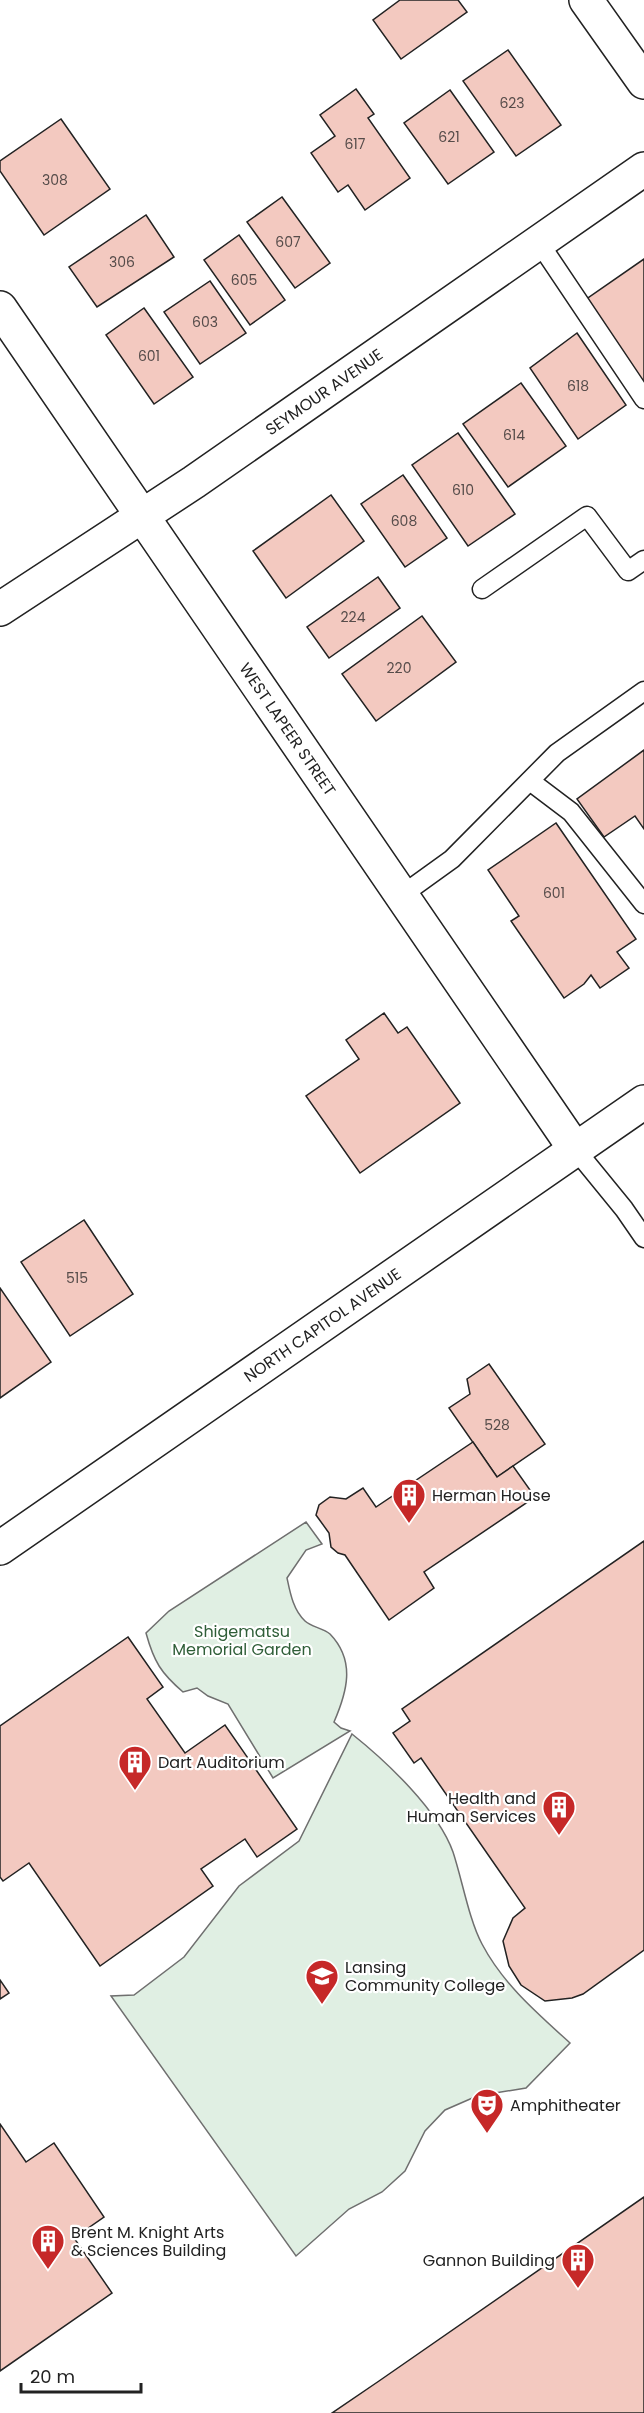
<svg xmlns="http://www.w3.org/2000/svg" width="644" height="2413" font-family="Poppins,sans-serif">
<rect width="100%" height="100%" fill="#fff"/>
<g fill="#e0efe3" stroke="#6f6f6f" stroke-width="1.5">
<path d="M 306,1522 L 322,1544 L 306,1550 L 287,1578 C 290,1592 293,1610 305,1621 C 311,1627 323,1628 330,1634 C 356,1661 347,1692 334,1722 L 341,1728 L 350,1731 L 273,1778 L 228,1704 L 208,1696 L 197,1688 L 183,1692 C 161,1673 154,1662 146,1633 L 169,1611 Z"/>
<path d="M 352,1734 C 387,1762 438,1810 453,1852 C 462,1879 469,1920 482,1944 C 503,1984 537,2013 570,2043 L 526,2088 L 477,2096 L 445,2110 L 425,2131 L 405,2171 L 382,2192 L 349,2209 L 296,2256 L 111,1996 L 134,1995 L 184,1957 L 239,1886 L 299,1841 Z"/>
</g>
<g fill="#f3c9c0" stroke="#222" stroke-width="1.5">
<path d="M 400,0 L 458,0 L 467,12 L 401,59 L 373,20 Z"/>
<path d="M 508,50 L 561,125 L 516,156 L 463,81 Z"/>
<path d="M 356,89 L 374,114 L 368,118 L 410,178 L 365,210 L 348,185 L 338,192 L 311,153 L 335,136 L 320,115 Z"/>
<path d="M 450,90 L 494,152 L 448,184 L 404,123 Z"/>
<path d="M 61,119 L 110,189 L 44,235 L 0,171 L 0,161 Z"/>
<path d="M 282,197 L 330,263 L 295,288 L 247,222 Z"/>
<path d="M 146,215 L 174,257 L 97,307 L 69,267 Z"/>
<path d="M 239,235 L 285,300 L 250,325 L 204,260 Z"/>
<path d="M 644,259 L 644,386 L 585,300 Z"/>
<path d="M 210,281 L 246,333 L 200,364 L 164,312 Z"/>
<path d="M 144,308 L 193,377 L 154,404 L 106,335 Z"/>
<path d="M 577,333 L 626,405 L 578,439 L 530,368 Z"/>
<path d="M 521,383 L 566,446 L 508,487 L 463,424 Z"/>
<path d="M 458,433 L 515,514 L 468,546 L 412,465 Z"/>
<path d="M 403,475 L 447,538 L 405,567 L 361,504 Z"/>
<path d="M 331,495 L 364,541 L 286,598 L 253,551 Z"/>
<path d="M 378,577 L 400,608 L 329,658 L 307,627 Z"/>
<path d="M 422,616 L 456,662 L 376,721 L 342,674 Z"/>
<path d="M 644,750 L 644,829 L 635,816 L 604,837 L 577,799 Z"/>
<path d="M 556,823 L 636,939 L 617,952 L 629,968 L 600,988 L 591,975 L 584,984 L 564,998 L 511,921 L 519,916 L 488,870 Z"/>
<path d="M 384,1013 L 398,1033 L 407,1027 L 460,1103 L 360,1173 L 306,1096 L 359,1059 L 346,1040 Z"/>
<path d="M 84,1220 L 133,1294 L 70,1336 L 21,1262 Z"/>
<path d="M 0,1288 L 51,1362 L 0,1398 Z"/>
<path d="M 489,1364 L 545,1444 L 497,1477 L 449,1408 L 470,1394 L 467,1379 Z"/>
<path d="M 473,1442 L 497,1477 L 513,1466 L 535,1497 L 424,1572 L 434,1588 L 389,1620 L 345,1555 L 338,1553 L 331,1547 L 329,1533 L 316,1515 L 319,1505 L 330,1497 L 346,1499 L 363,1488 L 376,1507 Z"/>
<path d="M 644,1541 L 644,1950 L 583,1994 L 572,1998 L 545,2001 L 521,1985 L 509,1966 L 503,1941 L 513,1918 L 525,1908 L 421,1758 L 414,1763 L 393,1733 L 410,1721 L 402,1709 Z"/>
<path d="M 128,1637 L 163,1687 L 147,1699 L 185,1753 L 225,1725 L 297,1829 L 257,1857 L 245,1839 L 201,1869 L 213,1886 L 100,1966 L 29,1863 L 3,1881 L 0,1877 L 0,1726 Z"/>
<path d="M 0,1980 L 9,1993 L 0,1999 Z"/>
<path d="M 0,2124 L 26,2162 L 54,2143 L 104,2217 L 74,2238 L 112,2293 L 0,2371 Z"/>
<path d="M 644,2197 L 644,2413 L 332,2413 L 379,2381 Z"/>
</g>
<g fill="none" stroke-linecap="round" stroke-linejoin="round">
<defs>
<g id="service">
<path d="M 538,241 L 644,399"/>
<path d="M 482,589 L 587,516 L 628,571 L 644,560"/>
<path d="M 530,781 L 571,812 L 644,904"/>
<path d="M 402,895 L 452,859 L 557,753 L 644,691"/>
<path d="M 575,1149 L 624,1209 L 644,1238"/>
</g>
<g id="minor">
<path id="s1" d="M 0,308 L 575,1149"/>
<path id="s2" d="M 0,609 L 194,482 L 644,169"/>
</g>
<g id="tertiary">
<path id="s3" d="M 0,1548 L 644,1102"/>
</g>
<path id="primary" d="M 586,0 L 644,82"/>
</defs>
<use href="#service" stroke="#222" stroke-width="21"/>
<use href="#minor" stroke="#222" stroke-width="36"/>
<use href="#tertiary" stroke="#222" stroke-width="36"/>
<use href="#primary" stroke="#222" stroke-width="36"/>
<use href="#service" stroke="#fff" stroke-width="18"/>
<use href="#minor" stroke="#fff" stroke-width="33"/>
<use href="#tertiary" stroke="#fff" stroke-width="33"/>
<use href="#primary" stroke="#fff" stroke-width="33"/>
</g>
<defs>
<symbol id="building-pin" viewBox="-11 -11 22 30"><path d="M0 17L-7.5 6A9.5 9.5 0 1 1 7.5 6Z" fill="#c62828" stroke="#fff"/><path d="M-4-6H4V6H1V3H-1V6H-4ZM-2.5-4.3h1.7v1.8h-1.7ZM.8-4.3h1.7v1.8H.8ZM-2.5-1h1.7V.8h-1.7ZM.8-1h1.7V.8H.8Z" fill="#fff"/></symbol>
<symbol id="university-pin" viewBox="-11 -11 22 30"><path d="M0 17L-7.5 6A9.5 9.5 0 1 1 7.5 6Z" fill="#c62828" stroke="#fff"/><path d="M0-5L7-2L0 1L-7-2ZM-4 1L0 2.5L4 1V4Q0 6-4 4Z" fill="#fff"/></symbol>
<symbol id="theatre-pin" viewBox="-11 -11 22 30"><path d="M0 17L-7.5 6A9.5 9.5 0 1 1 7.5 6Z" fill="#c62828" stroke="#fff"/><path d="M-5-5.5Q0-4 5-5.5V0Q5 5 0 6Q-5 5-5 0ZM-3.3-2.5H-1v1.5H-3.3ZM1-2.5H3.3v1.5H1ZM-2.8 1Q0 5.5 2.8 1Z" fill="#fff"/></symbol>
</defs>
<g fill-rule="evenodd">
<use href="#building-pin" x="390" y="1476" width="38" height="52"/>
<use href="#building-pin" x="116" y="1743" width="38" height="52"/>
<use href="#building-pin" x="540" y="1788" width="38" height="52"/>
<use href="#university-pin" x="303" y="1957" width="38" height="52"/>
<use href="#theatre-pin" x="468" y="2086" width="38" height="52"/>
<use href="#building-pin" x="29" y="2222" width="38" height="52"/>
<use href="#building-pin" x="559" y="2241" width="38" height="52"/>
</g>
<g text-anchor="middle" stroke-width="4.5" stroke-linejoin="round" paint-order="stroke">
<g font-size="14" fill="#564c4a">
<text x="512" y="108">623</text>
<text x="449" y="142">621</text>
<text x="355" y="149">617</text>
<text x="55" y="185">308</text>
<text x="288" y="247">607</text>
<text x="122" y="267">306</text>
<text x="244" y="285">605</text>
<text x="205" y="327">603</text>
<text x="149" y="361">601</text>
<text x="578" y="391">618</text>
<text x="514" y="440">614</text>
<text x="463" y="495">610</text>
<text x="404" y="526">608</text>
<text x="353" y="622">224</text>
<text x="399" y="673">220</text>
<text x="554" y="898">601</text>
<text x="77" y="1283">515</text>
<text x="497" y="1430">528</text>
</g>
<g font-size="16" fill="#222" stroke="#fff">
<text dy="6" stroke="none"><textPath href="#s2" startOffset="390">SEYMOUR AVENUE</textPath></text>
<text dy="6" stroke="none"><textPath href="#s1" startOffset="510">WEST LAPEER STREET</textPath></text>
<text dy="6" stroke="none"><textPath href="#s3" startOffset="392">NORTH CAPITOL AVENUE</textPath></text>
</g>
<g font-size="16" fill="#222" stroke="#fff" text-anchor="start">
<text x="432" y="1501">Herman House</text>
<text x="158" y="1768">Dart Auditorium</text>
<text x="536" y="1804" text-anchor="end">Health and<tspan x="536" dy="18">Human Services</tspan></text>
<text x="345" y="1973">Lansing<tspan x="345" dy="18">Community College</tspan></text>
<text x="510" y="2111">Amphitheater</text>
<text x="71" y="2238">Brent M. Knight Arts<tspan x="71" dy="18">&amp; Sciences Building</tspan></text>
<text x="555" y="2266" text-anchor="end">Gannon Building</text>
</g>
<g font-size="16" fill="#2f5e38" stroke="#fff">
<text x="242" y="1637">Shigematsu<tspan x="242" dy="18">Memorial Garden</tspan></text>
</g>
</g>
<path d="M21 2383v9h120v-9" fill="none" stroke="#222222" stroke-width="3"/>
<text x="30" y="2383" font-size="18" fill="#222222" stroke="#ffffff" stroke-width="4.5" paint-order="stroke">20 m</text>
</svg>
